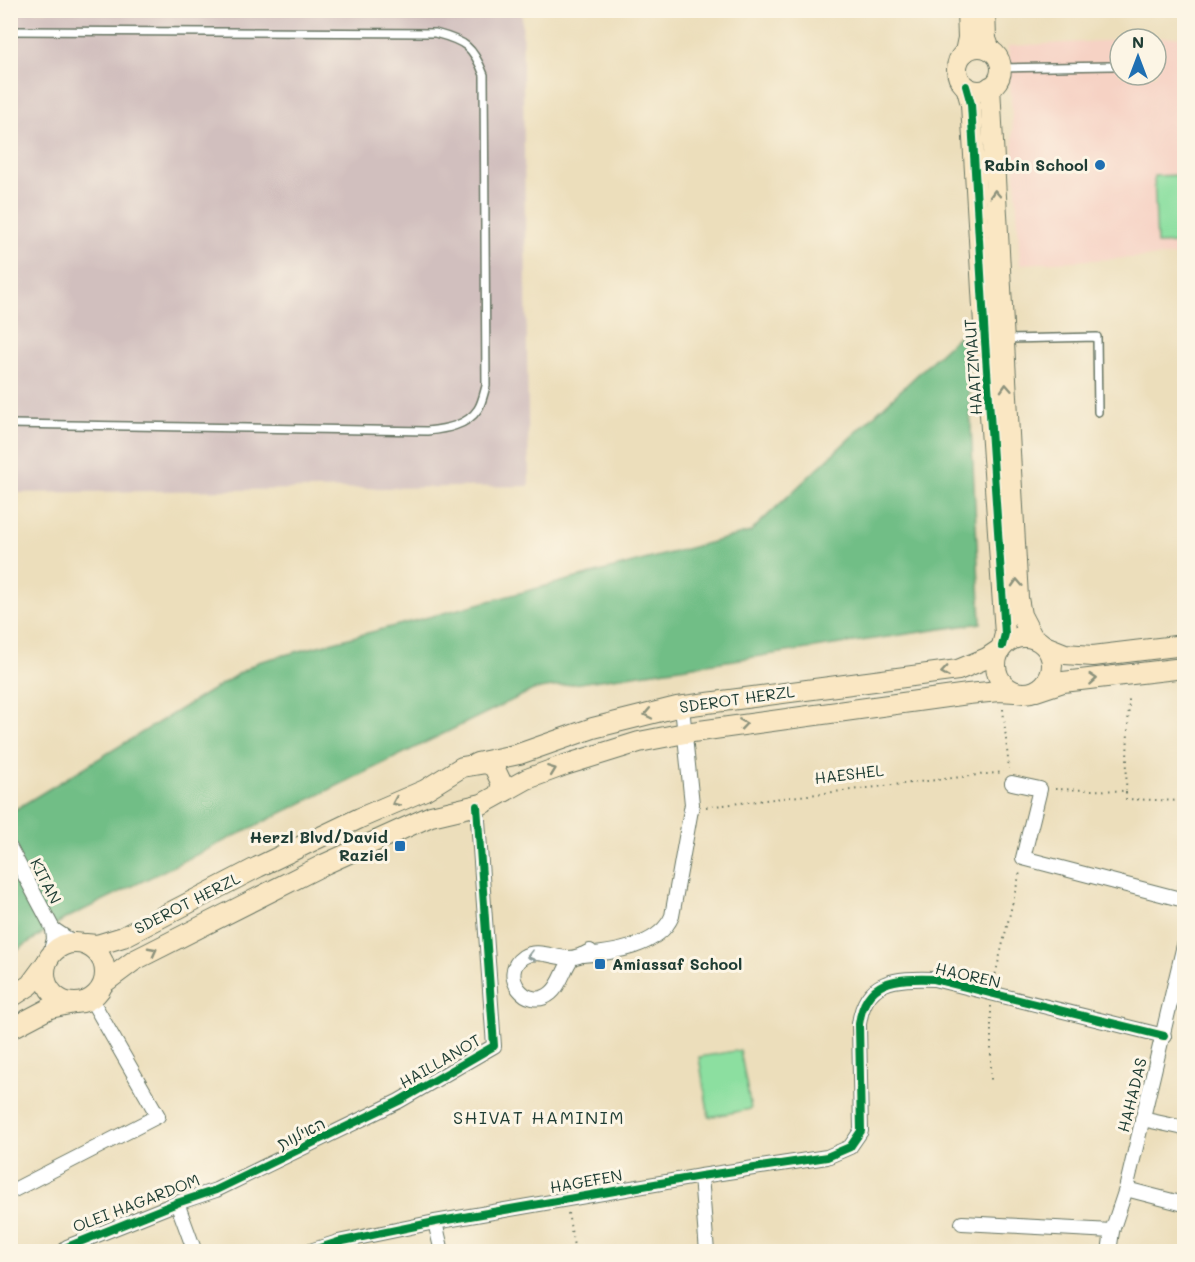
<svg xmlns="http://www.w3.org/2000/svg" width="1195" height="1262" font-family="Mali,'Playpen Sans Hebrew',sans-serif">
<rect width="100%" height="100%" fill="#fcf5e5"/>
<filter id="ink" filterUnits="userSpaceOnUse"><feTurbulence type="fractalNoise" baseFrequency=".0167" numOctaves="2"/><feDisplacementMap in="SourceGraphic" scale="12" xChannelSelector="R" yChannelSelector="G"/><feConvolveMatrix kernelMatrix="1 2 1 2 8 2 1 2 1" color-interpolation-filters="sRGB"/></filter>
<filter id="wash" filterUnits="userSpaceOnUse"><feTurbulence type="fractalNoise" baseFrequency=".008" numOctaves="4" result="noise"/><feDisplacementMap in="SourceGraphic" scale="24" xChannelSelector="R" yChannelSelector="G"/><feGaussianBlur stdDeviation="1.35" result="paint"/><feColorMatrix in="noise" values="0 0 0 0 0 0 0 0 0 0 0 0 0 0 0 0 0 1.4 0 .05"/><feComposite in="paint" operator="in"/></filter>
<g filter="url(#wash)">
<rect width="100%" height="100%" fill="#ecdebb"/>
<path fill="#f6d2c4" d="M 1184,36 L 1184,255 L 1020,264 L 1008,46 L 1120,40 L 1120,75 L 1156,75 L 1156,39 L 1130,39 Z"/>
<path fill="#d1bfbe" d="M 10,11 L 522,11 L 529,486 L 11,493 Z"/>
<g fill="#8cdfa0" stroke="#568e6a" stroke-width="1.5">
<path d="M 1184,175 L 1184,243 L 1157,244 L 1154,176 Z"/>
<path d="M 740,1050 L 751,1109 L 709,1117 L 699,1057 Z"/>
</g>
<path fill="#71be86" stroke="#487e5d" stroke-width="1.5" d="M 966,329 L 981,623 L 533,690 L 63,920 L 11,954 L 11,812 L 258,662 L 750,532 Z"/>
</g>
<g filter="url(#ink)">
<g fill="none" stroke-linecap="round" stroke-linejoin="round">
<defs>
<g id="lane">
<path d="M 10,31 L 435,33 C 465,41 473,46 484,75 L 486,386 C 484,393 482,403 478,409 C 467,426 445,429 427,431 L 10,424"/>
<path d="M 1001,68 L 1112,66"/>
<path d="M 1006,339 L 1097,337 L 1098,412"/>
</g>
<g id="street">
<path d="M 1012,783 L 1040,789 L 1023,858 L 1184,900"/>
<path d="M 10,848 L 53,929 L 54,939 L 49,957"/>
<path d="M 53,929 L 68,939 L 81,943"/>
<path d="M 582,955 C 612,953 659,947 672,916 L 692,804 L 682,707"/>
<path d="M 572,958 C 564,968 561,985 551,993 C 527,1013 498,974 523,957 C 537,948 554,958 568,958 C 576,958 583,955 590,951"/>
<path d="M 1142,1119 L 1184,1128"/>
<path d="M 701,1176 L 707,1252"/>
<path d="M 1126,1189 L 1184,1204"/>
<path d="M 10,1192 L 158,1116 L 91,999"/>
<path d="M 177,1203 L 195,1252"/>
<path d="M 435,1222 L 442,1252"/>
<path d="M 962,1223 L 1112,1231"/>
<path d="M 67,1247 L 177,1203 L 216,1190 L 399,1101 L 494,1046 L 477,806"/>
<path d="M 307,1252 L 338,1242 L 435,1222 L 701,1176 L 827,1157 L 850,1147 L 861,1131 L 859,1024 C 865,979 895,978 934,979 L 1164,1036"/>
<path d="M 1109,1252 L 1112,1231 L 1126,1189 L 1184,945"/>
</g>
<g id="secondary">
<path d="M 985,10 L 986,39 L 990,50"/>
<circle cx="979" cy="69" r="22"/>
<path d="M 965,52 L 968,38 L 967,10"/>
<path d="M 966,86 L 971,104 L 985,341 L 1005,634 L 1002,646"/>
<path d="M 990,87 L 1018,598 L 1021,615 L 1033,638"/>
<circle cx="1024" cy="665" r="28"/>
<path d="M 1045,646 L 1065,654 L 1093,656 L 1184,645"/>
<path d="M 1036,691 L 1063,682 L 1184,668"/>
<path d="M 477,763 L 519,754 L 593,728 L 677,707 L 958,670 L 987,658 L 999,650"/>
<circle cx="75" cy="973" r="30"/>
<path d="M 86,944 L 97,945 L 123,937 L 258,867 L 360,818 L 425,790 L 462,767 L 486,763 L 494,767 L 502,784 L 499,793"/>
<path d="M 104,983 L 135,960 L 325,864 L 431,816 L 482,804 L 527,779 L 565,765 L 639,742 L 685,733 L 968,694 L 999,691 L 1015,692"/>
<path d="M 10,998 L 30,985 L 47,962"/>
<path d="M 10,1029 L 50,1008 L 74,1003"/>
</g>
</defs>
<use href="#lane" stroke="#677563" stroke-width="10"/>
<use href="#street" stroke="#677563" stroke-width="16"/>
<use href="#secondary" stroke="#677563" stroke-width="22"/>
<g stroke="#677563" stroke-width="2" stroke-dasharray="1.5 4.5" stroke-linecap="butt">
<path d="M 1003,709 L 1009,769"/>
<path d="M 1055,789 L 1126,791 L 1126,799 L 1184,801"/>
<path d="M 1126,791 L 1129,699"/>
<path d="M 706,807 L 1004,772"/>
<path d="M 994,980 L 1020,872"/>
<path d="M 991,1006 L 991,1081"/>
<path d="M 568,1213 L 575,1252"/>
</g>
<use href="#lane" stroke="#fff" stroke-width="7"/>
<use href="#street" stroke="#fff" stroke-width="14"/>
<use href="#secondary" stroke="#fae7c3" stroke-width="20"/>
<defs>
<g id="cycleway">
<path d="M 966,86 L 971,104 L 985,341 L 1005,634 L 1002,646"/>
<path d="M 67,1247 L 177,1203 L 216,1190 L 399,1101 L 494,1046 L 477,806"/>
<path d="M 307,1252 L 338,1242 L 435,1222 L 701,1176 L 827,1157 L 850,1147 L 861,1131 L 859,1024 C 865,979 895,978 934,979 L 1164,1036"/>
</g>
</defs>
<use href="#cycleway" stroke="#fcf5e5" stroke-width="11"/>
<use href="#cycleway" stroke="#00873e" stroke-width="8"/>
</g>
<defs><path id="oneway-chevron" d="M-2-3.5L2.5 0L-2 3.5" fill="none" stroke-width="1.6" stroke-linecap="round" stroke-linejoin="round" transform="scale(1.5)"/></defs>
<g stroke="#8c927c">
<use href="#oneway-chevron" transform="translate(995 194) rotate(-93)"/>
<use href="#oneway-chevron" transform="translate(1006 388) rotate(-93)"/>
<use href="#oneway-chevron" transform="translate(1017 583) rotate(-93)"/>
<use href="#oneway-chevron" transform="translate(945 672) rotate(172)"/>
<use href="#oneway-chevron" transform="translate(1093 679) rotate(-4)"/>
<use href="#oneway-chevron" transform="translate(648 714) rotate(168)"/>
<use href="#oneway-chevron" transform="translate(743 724) rotate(-8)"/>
<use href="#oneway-chevron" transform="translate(552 770) rotate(-21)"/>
<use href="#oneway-chevron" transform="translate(396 802) rotate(156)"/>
<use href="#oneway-chevron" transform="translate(153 951) rotate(-28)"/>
</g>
<use stroke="#8f9e9a" href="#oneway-chevron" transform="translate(531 956) rotate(166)"/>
</g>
<g fill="#1f6fb2" stroke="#fcf5e5" stroke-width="2">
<circle cx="1100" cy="165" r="6"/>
<rect x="394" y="840" width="12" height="12" rx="3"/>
<rect x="594" y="958" width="12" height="12" rx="3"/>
</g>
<g text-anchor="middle" stroke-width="6" stroke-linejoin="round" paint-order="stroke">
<g font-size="16" font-weight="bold" fill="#1f3d34" stroke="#fcf5e5" text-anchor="end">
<text x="1088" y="171">Rabin School</text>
<text x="388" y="843">Herzl Blvd/David<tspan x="388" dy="18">Raziel</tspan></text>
<text x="612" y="970" text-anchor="start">Amiassaf School</text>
</g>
<g font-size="16" fill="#1f3d34" stroke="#fcf5e5">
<text transform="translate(973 367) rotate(-94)" y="6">HAATZMAUT</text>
<text transform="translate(737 699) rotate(-8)" y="6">SDEROT HERZL</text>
<text transform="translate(849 774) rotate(-7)" y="6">HAESHEL</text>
<text transform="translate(46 881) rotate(63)" y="6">KITAN</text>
<text transform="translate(187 903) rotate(-27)" y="6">SDEROT HERZL</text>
<text transform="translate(968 975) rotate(13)" y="6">HAOREN</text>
<text transform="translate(440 1061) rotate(-30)" y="6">HAILLANOT</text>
<text transform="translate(1132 1095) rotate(-76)" y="6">HAHADAS</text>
<text transform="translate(301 1133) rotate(-26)" y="6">האילנות</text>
<text transform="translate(586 1181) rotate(-10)" y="6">HAGEFEN</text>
<text transform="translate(136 1203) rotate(-21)" y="6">OLEI HAGARDOM</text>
</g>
<g font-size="18" letter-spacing="1.5" fill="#1f3d34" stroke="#fcf5e5">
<text x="539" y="1124">SHIVAT HAMINIM</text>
</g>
</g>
<rect width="1195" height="1262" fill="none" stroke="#fcf5e5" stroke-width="36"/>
<g transform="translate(1138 57)"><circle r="28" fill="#fcf5e5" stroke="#a4ab9e" stroke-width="1.5"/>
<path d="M0-4.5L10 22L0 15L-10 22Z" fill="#1f6fb2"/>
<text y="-9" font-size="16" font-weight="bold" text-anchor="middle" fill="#1f3d34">N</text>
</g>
</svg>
